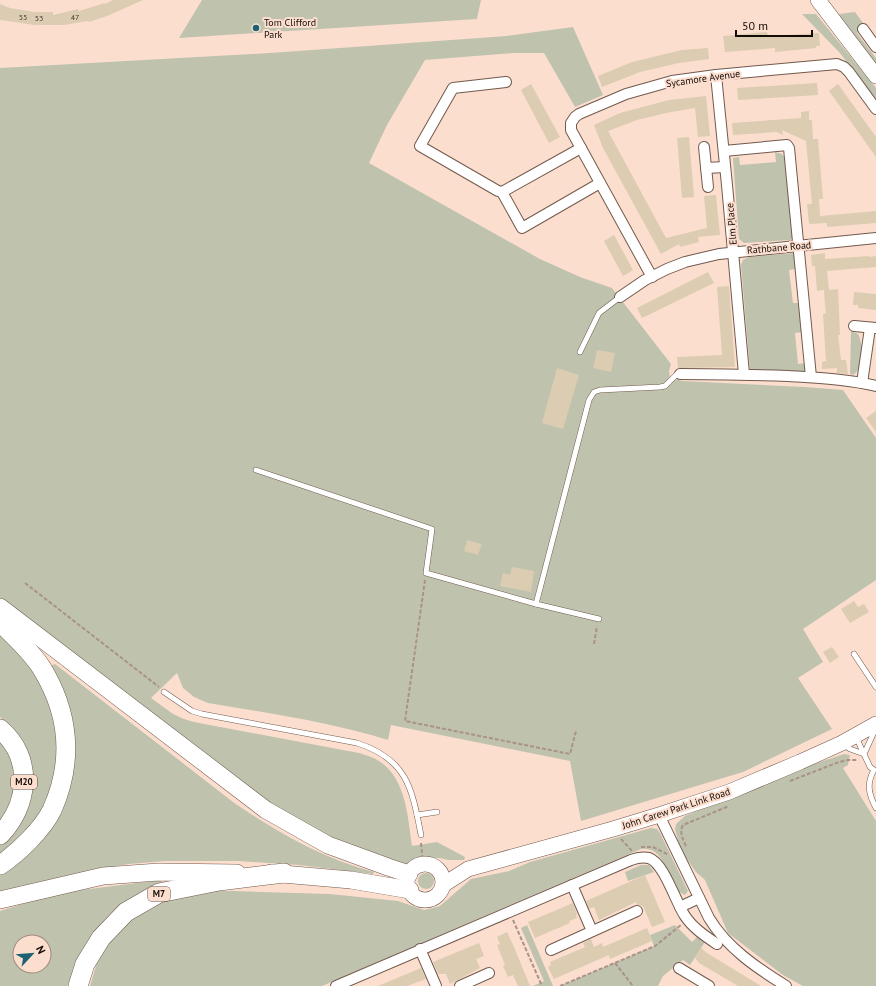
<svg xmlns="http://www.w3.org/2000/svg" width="876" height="986" font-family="'PT Sans',sans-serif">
<rect width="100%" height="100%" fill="#fcdecf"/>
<g fill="#bfc3ae" fill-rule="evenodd">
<path d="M 202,0 L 481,0 L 477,19 L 179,38 Z"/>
<path d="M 855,12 L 863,23 L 857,33 L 876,58 L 876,65 L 851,33 L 839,14 Z"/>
<path d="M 802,14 L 816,14 L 876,88 L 876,99 L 839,52 Z"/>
<path d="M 573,27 L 603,95 L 575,107 L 544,53 L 513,53 L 425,60 L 387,125 L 369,163 L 540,259 L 580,277 L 612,288 L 671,364 L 669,371 L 670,378 L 683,381 L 805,387 L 843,390 L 876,438 L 876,580 L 803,629 L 823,662 L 798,678 L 832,729 L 743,772 L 581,821 L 570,761 L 391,725 L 388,740 C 329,722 268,713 208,703 L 194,697 L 183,688 L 177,673 L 151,698 L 173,714 L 184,719 L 194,722 L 359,753 C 365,755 373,757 379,761 C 406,778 408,817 412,846 L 437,842 L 465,857 L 464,860 L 448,860 L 440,858 L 432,858 L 414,862 L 407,865 L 382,859 L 316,831 L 277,809 L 0,600 L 0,68 L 270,53 L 507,36 Z"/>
<path d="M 775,152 L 782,154 L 786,159 L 793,236 L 791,240 L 744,243 L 739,239 L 733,158 L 739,157 L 740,165 L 776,162 Z"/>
<path d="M 795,253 L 797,269 L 789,270 L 793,303 L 800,303 L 803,332 L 795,333 L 798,364 L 806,363 L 806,373 L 750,371 L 741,265 L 743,260 L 749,257 Z"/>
<path d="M 851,331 L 858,334 C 864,346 864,368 853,375 L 850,374 Z"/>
<path d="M 0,629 L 50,690 L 62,751 L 52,798 L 29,835 L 0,860 L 0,844 L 10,834 L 23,742 L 15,731 L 0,717 Z"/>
<path d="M 55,664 L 233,802 C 277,832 322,858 374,872 L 373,874 L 299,865 L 238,861 L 164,861 L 129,864 L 97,869 L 0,891 L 0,875 L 15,863 L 66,791 L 49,666 Z"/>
<path d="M 0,735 L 19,774 L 0,830 Z"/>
<path d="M 844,754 L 850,755 L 848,765 L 843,768 L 876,821 L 876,986 L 803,986 L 783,975 L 728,933 L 705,880 L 696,872 L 683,854 L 679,845 L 675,829 L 676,824 L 685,816 L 811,765 Z"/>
<path d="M 651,828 L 657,829 L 660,833 L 688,891 L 685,895 C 664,888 670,846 641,849 L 322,986 L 90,986 L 98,959 L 104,948 L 133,918 L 156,904 L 173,898 L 215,891 L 234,891 L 330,894 L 398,901 L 424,910 L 440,906 L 471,879 L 509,871 L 530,862 Z"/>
<path d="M 641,865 L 649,865 L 654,872 L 628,881 L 625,872 Z"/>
<circle cx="426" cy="881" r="8"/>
<path d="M 161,880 L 161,887 L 128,902 L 75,986 L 0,986 L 0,911 L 57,893 ZM 20,942 L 44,942 L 44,966 L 20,966 Z"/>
<path d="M 527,925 L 553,986 L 533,986 L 544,981 L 521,928 Z"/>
<path d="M 675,925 L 692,942 L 697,937 L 705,942 L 690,965 L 683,960 L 663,976 L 658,986 L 560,986 L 654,946 L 650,935 Z"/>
</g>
<g fill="#dbccb2">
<path d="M 113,0 L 143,0 L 107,16 L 89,22 L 88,21 L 64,25 L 35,25 L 0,20 L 0,4 L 10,8 L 35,12 L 53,12 L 53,15 L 78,9 L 79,11 L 105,3 L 105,4 Z"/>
<path d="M 767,32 L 768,36 L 819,33 L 820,46 L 816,46 L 816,48 L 775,52 L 775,48 L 725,52 L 723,36 Z"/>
<path d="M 708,48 L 709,59 L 679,63 L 640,72 L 602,87 L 598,76 L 632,62 L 682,50 Z"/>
<path d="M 817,83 L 818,95 L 738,100 L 737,88 Z"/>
<path d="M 531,84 L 560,137 L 549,143 L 521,90 Z"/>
<path d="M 838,84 L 876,137 L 876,157 L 829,91 Z"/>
<path d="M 706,96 L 710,136 L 698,137 L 695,108 L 666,113 L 637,120 L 608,131 L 666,238 L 707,228 L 704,196 L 716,195 L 720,235 L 698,237 L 699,242 L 680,247 L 679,244 L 661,254 L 603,148 L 594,125 L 620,113 L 635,109 L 669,100 Z"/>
<path d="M 809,111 L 809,120 L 812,120 L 813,139 L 818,139 L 823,199 L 819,199 L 820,216 L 876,211 L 876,223 L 827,227 L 827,223 L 809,224 L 807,204 L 812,204 L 806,141 L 782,130 L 783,135 L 777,132 L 733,135 L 732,123 L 801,118 L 801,112 Z"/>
<path d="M 689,137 L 694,197 L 682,198 L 677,138 Z"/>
<path d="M 614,235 L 633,270 L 623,276 L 604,241 Z"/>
<path d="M 825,253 L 825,259 L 869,256 L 869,257 L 876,256 L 876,267 L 827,271 L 829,290 L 838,289 L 840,335 L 838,335 L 841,360 L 846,360 L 848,374 L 837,373 L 837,368 L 822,369 L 822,362 L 826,361 L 823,314 L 826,313 L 825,306 L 824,290 L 817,291 L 815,266 L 812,266 L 811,255 Z"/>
<path d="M 708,272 L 714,283 L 642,318 L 637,308 Z"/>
<path d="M 729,286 L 735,367 L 678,368 L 677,357 L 722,355 L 717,287 Z"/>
<path d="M 854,292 L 876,294 L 876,310 L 858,308 L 858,305 L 853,305 Z"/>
<path d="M 597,350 L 615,353 L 611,372 L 593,368 Z"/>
<path d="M 557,368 L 579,375 L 563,429 L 542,423 Z"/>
<path d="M 876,411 L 876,432 L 866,418 Z"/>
<path d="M 467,540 L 482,544 L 478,555 L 464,551 Z"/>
<path d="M 512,567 L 534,571 L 531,592 L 500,586 L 503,573 L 510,575 Z"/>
<path d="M 854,601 L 858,607 L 864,604 L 869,612 L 850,623 L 841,609 Z"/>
<path d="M 832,647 L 839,657 L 830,663 L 823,652 Z"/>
<path d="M 645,875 L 665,922 L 652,927 L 643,906 L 637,905 L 636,902 L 599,920 L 594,907 L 589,909 L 586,901 Z"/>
<path d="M 573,903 L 577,914 L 576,915 L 577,918 L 569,921 L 570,923 L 535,938 L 528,922 Z"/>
<path d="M 647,928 L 652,941 L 610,959 L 609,955 L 554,979 L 548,967 L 551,965 L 550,962 L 585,947 L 583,943 L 591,939 L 594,947 L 602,943 L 603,947 Z"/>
<path d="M 507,932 L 514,947 L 530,986 L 518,986 L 513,975 L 508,977 L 503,966 L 505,965 L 497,945 L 500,944 L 497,937 Z"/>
<path d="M 479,943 L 484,956 L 476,959 L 480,968 L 450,984 L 446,974 L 438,974 L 433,962 Z"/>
<path d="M 701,948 L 707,953 L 761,986 L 738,986 L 699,963 L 695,958 Z"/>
<path d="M 421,968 L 426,979 L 407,986 L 378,986 Z"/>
</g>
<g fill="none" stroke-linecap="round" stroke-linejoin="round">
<defs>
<g id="service">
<path d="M 580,352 L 599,313 L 620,297"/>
<path d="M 256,470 L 432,529 L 426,573 L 536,604 L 599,619"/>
<path d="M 536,604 L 589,400 L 594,392 L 600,390 L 660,387 L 665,386 L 676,375 L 680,374"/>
<path d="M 854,654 L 876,687"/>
<path d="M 164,692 L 192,711 L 202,714 L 357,743 C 407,759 412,788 421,835"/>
<path d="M 856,737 L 870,767 L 874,770 C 866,784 869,795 876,808"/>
<path d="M 843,744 L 850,749 L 864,754 L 875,730"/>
<path d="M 417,815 L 437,812"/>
</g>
<g id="minor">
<path d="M 863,29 L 876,47"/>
<path d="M 716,75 L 727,185 L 744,374"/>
<path d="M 704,147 L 708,187"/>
<path d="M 581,148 L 502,192 L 522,228 L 600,183"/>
<path d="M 724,151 L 787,145 L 789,148 L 811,377"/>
<path d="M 706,168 L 725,167"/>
<path d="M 502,192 L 498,191 L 420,146 L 453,88 L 506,82"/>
<path d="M 652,277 L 571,130 L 571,123 L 575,117 L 579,114 L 626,94 L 672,81 L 716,75 L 837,64 L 844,67 L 849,72 L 876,109"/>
<path d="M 620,297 L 645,280 L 667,269 L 685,262 L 719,254 L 876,238"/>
<path d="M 854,326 L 876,328"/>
<path d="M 680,374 C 716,374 752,375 788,376 C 817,378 847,379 876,386"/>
<path d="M 862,383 L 870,328"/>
<path d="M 659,815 L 709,918 C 727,948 757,968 786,986"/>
<path d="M 572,885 L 592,931"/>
<path d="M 680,907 L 699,898"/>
<path d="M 420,949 L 436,986"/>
<path d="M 551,950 L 637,911"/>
<path d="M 679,968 L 709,986"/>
<path d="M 336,986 L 631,860 C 636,858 644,857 649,858 C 664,863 676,903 685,916 C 693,928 705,936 717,944"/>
<path d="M 460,986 L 489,973"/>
</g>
<g id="secondary">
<path d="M 818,0 L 876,76"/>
<circle cx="425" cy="882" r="18"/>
<path d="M 443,885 L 468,869 L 613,829 L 659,815 L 729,792 L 800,762 L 842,743 L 876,724"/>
</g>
<g id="trunk">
<path d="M 0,607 L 266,810 L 328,845 L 388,867 L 409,874"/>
<path d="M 271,873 L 351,880 L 410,890"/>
<path d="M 0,900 L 103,876 L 159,872 L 237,873"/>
</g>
<g id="motorway">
<path d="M 0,622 C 14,636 30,650 41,667 C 69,712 74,761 52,810 C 42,830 18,853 0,865"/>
<path d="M 0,729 C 34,758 29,805 0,835"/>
<path d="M 78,986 L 85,964 L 101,938 L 126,912 L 159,893 L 219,881 L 284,873"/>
</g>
</defs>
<use href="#service" stroke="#72594c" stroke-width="6"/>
<use href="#minor" stroke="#72594c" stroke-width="12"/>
<use href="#secondary" stroke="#72594c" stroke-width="16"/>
<use href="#trunk" stroke="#72594c" stroke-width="18"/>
<use href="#motorway" stroke="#72594c" stroke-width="20"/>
<g stroke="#a99287" stroke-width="2" stroke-dasharray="4 2" stroke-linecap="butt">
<path d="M 425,580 L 405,721 L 570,754 L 576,731"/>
<path d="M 25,583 L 159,687"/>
<path d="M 594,644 L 597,626"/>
<path d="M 790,781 L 839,762 L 848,760 L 858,760"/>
<path d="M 621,839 L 632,851"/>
<path d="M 421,843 L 423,864"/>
<path d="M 686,846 C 683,839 679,833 683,825 L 729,806"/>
<path d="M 641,847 L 653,847 L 667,854"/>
<path d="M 513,920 L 542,986"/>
<path d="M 615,963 L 633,986"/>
<path d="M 560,986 L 655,946 L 681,925"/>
</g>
<use href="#service" stroke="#fff" stroke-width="5"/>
<use href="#minor" stroke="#fff" stroke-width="10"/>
<use href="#secondary" stroke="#fff" stroke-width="15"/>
<use href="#trunk" stroke="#fff" stroke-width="17"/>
<use href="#motorway" stroke="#fff" stroke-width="19"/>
</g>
<circle fill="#1c6273" stroke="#fcdecf" stroke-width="1.5" cx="256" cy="28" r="4"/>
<g text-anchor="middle" stroke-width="4" stroke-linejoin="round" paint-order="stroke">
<g font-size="8" fill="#463b32">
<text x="23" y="20">55</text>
<text x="75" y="20">47</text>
<text x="39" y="21">53</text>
</g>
<g fill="#fcdecf" stroke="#5a4a43" stroke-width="1">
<rect x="11" y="775" width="26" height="14" rx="3"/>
<rect x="148" y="887" width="22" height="14" rx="3"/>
</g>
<g font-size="9" font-weight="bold" fill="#140b07">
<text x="24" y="785">M20</text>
<text x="159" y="897">M7</text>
</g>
<g font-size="10" fill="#140b07" stroke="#fcdecf" text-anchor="start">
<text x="264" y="26">Tom Clifford<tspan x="264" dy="12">Park</tspan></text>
</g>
<g font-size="10" fill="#140b07" stroke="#fcdecf">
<text transform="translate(703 78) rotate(-8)" y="4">Sycamore Avenue</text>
<text transform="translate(731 224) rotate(-95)" y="4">Elm Place</text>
<text transform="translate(779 247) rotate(-5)" y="4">Rathbane Road</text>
<text transform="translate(676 808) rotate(-18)" y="4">John Carew Park Link Road</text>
</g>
</g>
<g transform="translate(32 954) rotate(64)"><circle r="19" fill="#fcdecf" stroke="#9f8a7f"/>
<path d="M0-3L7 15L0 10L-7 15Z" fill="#1c6273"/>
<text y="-6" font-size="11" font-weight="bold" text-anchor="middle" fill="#140b07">N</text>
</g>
<path d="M736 30v6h76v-6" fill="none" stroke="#140b07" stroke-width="2"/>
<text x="742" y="30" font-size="12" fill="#140b07" stroke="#fcdecf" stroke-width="3" paint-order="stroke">50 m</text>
</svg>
